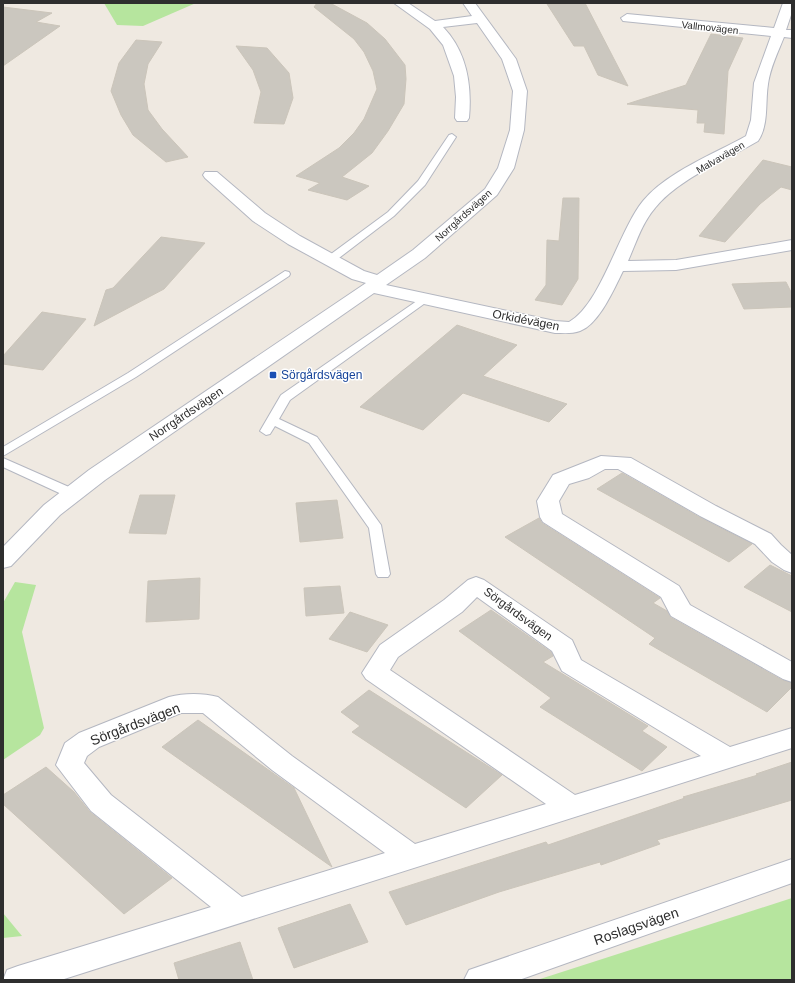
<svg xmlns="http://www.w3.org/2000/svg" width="795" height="983" font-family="Arial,sans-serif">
<rect width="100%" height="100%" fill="#efe9e1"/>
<g fill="#b6e59e">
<path d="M 104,3 L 196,3 L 143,26 L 117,25 Z"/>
<path d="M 15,582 L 36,585 L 22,632 L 44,728 L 40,735 L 3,760 L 3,603 Z"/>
<path d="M 792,898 L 792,980 L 537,980 Z"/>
<path d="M 3,913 L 22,936 L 3,938 Z"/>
</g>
<g fill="#cbc7bf" stroke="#cbc5ba">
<path d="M 317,3 L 330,3 L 367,23 L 385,39 L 405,65 L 406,79 L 404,104 L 388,131 L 372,153 L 342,177 L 369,186 L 347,200 L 308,190 L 320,183 L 296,176 L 339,148 L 354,133 L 364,119 L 377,89 L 373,71 L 364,52 L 354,39 L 314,7 Z"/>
<path d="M 585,3 L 628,86 L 598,75 L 584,46 L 574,46 L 547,4 Z"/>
<path d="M 3,7 L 52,13 L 36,22 L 60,26 L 3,66 Z"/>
<path d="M 711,34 L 743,38 L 728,71 L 724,134 L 704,132 L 705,123 L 697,123 L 698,110 L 627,104 L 686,85 Z"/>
<path d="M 136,40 L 162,42 L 148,64 L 144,84 L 148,110 L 162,129 L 188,157 L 166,162 L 133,135 L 121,115 L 111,91 L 119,63 Z"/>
<path d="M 236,46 L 267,48 L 289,73 L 293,98 L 284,124 L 254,123 L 261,92 L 253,70 Z"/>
<path d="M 763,160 L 792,167 L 792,190 L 781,187 L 760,204 L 725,242 L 699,236 Z"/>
<path d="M 563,198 L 579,198 L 578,279 L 562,305 L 535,300 L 546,285 L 547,240 L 559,241 Z"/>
<path d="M 161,237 L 205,243 L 164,289 L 94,326 L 106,290 L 113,288 Z"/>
<path d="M 786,282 L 792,294 L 792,307 L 744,309 L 732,284 Z"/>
<path d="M 42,312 L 86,319 L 43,370 L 3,364 L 3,356 Z"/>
<path d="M 457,325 L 517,345 L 483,376 L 567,404 L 549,422 L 463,393 L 423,430 L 360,407 Z"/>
<path d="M 622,473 L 699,517 L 752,544 L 729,562 L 597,489 Z"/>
<path d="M 140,495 L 175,495 L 166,534 L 129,533 Z"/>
<path d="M 337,500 L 343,538 L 300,542 L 296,503 Z"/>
<path d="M 539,518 L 542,523 L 660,598 L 653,603 L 667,611 L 670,617 L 782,680 L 792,683 L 792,687 L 767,712 L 649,644 L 655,638 L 505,537 Z"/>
<path d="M 770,565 L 792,576 L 792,612 L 744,587 Z"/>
<path d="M 200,578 L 199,619 L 146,622 L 148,581 Z"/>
<path d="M 340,586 L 344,613 L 306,616 L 304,588 Z"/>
<path d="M 491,610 L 551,652 L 553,656 L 543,662 L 648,726 L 642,731 L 667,747 L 642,771 L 540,707 L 551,698 L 459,631 Z"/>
<path d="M 350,612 L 388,625 L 367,652 L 329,639 Z"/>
<path d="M 369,690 L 502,775 L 466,808 L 352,732 L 360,726 L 341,712 Z"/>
<path d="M 198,720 L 294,788 L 332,867 L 162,747 Z"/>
<path d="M 792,762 L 792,800 L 657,840 L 660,844 L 601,865 L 600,862 L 499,892 L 406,925 L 389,892 L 546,842 L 548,845 L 685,798 L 683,797 L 758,775 L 756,774 Z"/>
<path d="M 46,767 L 74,792 L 90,812 L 172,878 L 124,914 L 3,804 L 3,795 Z"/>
<path d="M 350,904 L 368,942 L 294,968 L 278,928 Z"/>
<path d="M 240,942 L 253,980 L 179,980 L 174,963 Z"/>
</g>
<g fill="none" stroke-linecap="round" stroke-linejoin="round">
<defs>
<g id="service">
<path d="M 452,134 L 456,137 L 425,185 L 394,216 L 335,261 L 327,261 L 326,259 L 327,257 L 388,212 L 418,181 L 449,135 Z"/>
<path d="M 285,271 L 289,272 L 290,274 L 289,276 L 136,377 L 3,456 L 3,447 L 128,373 Z"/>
<path d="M 424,296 L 428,297 L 429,299 L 428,301 L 290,400 L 279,419 L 317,437 L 381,525 L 390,574 L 388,577 L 378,577 L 376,574 L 369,528 L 309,443 L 275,426 L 270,434 L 266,435 L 260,431 L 281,395 Z"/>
<path d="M 3,458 L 78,491 L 80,494 L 78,497 L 68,497 L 3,467 Z"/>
</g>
<g id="minor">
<path d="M 394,3 L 408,3 L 435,21 L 472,16 L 463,3 L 475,3 L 516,59 L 527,91 L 524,130 L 514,168 L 497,195 L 425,258 L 386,285 L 555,321 L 569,322 C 601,304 618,232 643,201 C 667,172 714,154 746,136 L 751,120 L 754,83 L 771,36 L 623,21 L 621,18 L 627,14 L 774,28 L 783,3 L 792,3 L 792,12 L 786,30 L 792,30 L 792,38 L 784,37 C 778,52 770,68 768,84 C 765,102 769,125 758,141 C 726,160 678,179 655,208 C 642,223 636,243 628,261 L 676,260 L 792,240 L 792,250 L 676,270 L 623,271 C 614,289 599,324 580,331 C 572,334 564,333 555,333 L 374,293 L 105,480 L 60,515 L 11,566 L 3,568 L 3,547 L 44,505 L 89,470 L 366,283 L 352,279 L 288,244 L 253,221 L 205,178 L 203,175 L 205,172 L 217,172 L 265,213 L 300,236 L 364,271 L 377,275 L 413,250 L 485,189 L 498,168 L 510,130 L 513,91 L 502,59 L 477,23 L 443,27 C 467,52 472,85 469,118 L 467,121 L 457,121 L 455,118 L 456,97 L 454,76 L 443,45 L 430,29 Z"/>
<path d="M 601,456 L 631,458 L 716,506 L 771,534 L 781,545 L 792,555 L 792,573 L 784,570 L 772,562 L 755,544 L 700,516 L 618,469 L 605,469 L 589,478 L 569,484 L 559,501 L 562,514 L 679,586 L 690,605 L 792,662 L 792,682 L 783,679 L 671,616 L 661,597 L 543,522 L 540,517 L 537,501 L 553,475 Z"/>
<path d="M 476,577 L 484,580 L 572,640 L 581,660 L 730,747 L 792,728 L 792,748 L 61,980 L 3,980 L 7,970 L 18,966 L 211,907 L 91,811 L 56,765 L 65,743 L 79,733 L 169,697 C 184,693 203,693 218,697 L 292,756 L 415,844 L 546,804 L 366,679 L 362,673 L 380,645 L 444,600 L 468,580 ZM 477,597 L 552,651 L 562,671 L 701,756 L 575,795 L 390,670 L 398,657 L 462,612 ZM 181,713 L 203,713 L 272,770 L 385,853 L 242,897 L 111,795 L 84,763 L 87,756 L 99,747 Z"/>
</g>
<path id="secondary" d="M 792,859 L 792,883 L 519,980 L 464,980 L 469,970 Z"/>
</defs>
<use href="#service" stroke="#b4b7c1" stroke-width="2"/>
<use href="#minor" stroke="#b4b7c1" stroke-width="2"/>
<use href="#secondary" stroke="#b4b7c1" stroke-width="2"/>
<use href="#service" fill="#fff" fill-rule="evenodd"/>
<use href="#minor" fill="#fff" fill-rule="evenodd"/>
<use href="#secondary" fill="#fff" fill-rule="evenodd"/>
</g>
<rect fill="#1a4fb4" stroke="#fff" stroke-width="1.5" x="269" y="371" width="8" height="8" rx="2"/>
<g text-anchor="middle" stroke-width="3" stroke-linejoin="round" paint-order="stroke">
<g font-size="10" fill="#2e2e2e" stroke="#fff">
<text transform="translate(710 27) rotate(6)" y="4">Vallmovägen</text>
<text transform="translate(720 157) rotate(-30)" y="4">Malvavägen</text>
<text transform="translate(463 215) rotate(-42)" y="4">Norrgårdsvägen</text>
</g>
<g font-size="12" fill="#2e2e2e" stroke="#fff">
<text transform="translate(526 320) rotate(11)" y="4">Orkidévägen</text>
<text transform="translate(186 414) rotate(-34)" y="4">Norrgårdsvägen</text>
<text transform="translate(518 614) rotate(36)" y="4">Sörgårdsvägen</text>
</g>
<g font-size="12" fill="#164399" stroke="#fff" text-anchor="start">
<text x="281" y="379">Sörgårdsvägen</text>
</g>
<g font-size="14" fill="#2e2e2e" stroke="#fff">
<text transform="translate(135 724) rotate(-21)" y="5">Sörgårdsvägen</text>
<text transform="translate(636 926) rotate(-19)" y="5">Roslagsvägen</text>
</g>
</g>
<rect width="795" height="983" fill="none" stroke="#2e2e2e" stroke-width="8"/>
</svg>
